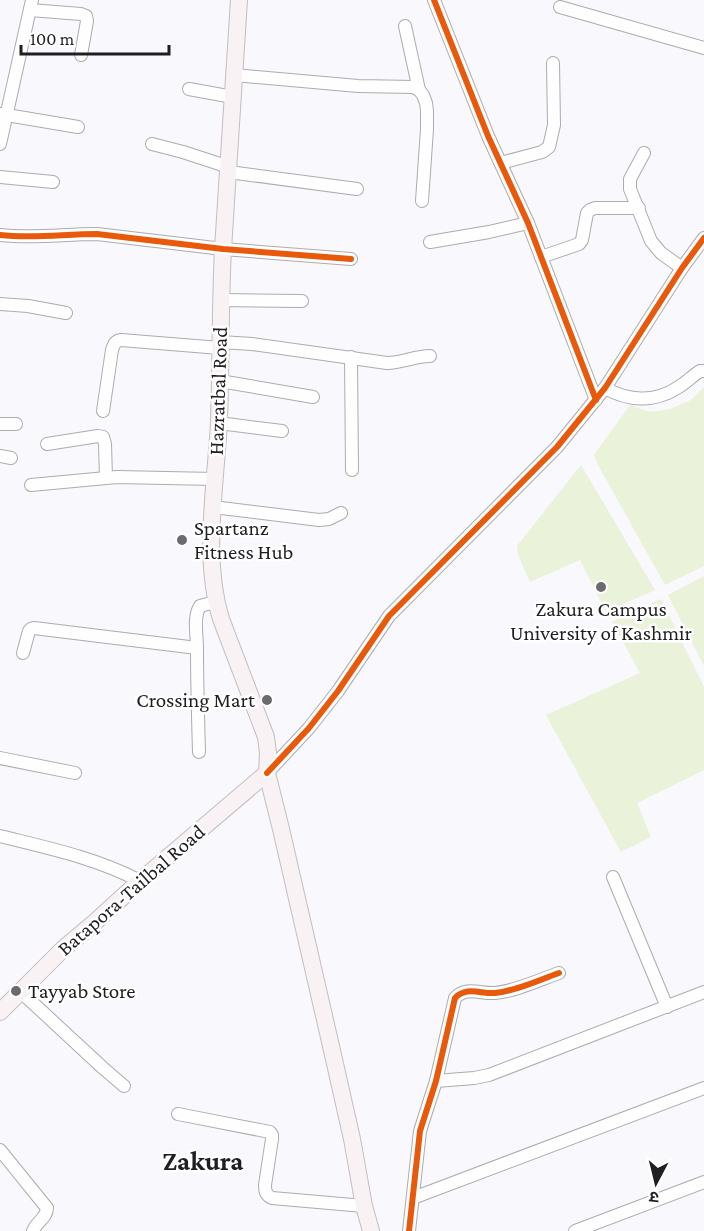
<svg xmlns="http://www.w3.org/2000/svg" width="704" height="1231" font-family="'Crimson Pro','Noto Sans Devanagari',serif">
<rect width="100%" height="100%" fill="#f8f8fd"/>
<g fill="#eaf2da">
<path d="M 704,387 L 704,566 L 665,585 L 597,463 L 594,455 L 630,405 L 650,412 L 670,409 L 691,400 Z"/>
<path d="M 581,465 L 655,590 L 606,612 L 580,560 L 530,582 L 518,555 L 517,546 Z"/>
<path d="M 704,576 L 704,666 L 668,595 Z"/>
<path d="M 661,599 L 704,687 L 704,770 L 637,803 L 651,837 L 621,852 L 546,715 L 640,673 L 612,622 Z"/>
</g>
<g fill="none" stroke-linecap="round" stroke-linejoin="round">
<defs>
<g id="minor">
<path d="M 434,0 L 488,136 L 528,223 L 596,400"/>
<path d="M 560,7 L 704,48"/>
<path d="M 30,10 L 81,14 L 86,16 L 87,21 L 81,55"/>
<path d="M 405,26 L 419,90"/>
<path d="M 234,75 L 358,86 L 413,87 L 419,90 L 423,95 L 426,103 L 427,111 L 427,129 L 422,201"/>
<path d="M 189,89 L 233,97"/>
<path d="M 1,114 L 78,127"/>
<path d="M 0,144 L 32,0"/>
<path d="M 152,144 L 183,152 L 229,167"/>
<path d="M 644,153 L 630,179 L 630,189 L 651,241 L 661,253 L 682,268"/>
<path d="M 501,163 L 542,152 L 549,147 L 554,125 L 553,63"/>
<path d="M 229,172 L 357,189"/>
<path d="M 0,177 L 53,182"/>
<path d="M 0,235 C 33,239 64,234 97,234 L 223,249 L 351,259"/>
<path d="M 430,242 L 489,232 L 528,223"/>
<path d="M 541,257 L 579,244 L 582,240 L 587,213 L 590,210 L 595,208 L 639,208"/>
<path d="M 221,300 L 302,301"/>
<path d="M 0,304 L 28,306 L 66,313"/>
<path d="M 220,342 L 252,344 L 387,363 C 402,363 415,356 430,356"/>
<path d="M 351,357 L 352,470"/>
<path d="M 220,381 L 313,397"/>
<path d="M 605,388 C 628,401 654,403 677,388 C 686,383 692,376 700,371 L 704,371"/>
<path d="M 103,411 L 112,350 C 114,344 115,341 121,340 L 220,348"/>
<path d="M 219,423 L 282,431"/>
<path d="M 0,424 L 16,424"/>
<path d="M 47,444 L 98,436 L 103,437 L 105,444 L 106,478"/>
<path d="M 0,456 L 11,458"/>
<path d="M 31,485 L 117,477 L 215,479"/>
<path d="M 213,507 L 319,520 L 329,519 L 341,513"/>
<path d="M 23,653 L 29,631 L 31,629 L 34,628 L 197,648"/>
<path d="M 199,752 C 198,717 197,683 197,648 C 197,635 193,617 200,606 L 215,602"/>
<path d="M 0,758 L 75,773"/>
<path d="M 267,773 L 309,728 L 338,691 L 389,616 L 557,447 L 605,388 L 682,268 L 704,238"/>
<path d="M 0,836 C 48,848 96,858 140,881"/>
<path d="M 613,877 L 667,1007"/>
<path d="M 21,992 L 103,1068 L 124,1086"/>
<path d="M 436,1081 L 474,1078 L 489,1075 L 704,992"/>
<path d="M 178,1114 L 270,1132 L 272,1135 L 272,1139 L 265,1185 C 265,1192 266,1195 272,1198 L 364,1206"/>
<path d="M 0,1150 L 47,1208 C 47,1218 36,1222 33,1231"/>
<path d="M 413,1198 L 704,1088"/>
<path d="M 409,1231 L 420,1131 L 436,1081 L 455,998 C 466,986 481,994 495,993 C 516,991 539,980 559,973"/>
<path d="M 575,1231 L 704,1182"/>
</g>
<g id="major">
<path d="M 239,0 C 234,83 228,166 223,249 C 220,306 221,364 219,421 C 216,485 202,557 221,619 L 266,737 L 268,753 L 267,773 L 281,829 L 331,1046 L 352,1139 L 364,1206 L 371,1231"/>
<path d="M 0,1012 L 63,949 L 94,923 L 140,881 L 267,773"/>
</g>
</defs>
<use href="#minor" stroke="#acacaf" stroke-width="14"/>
<use href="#major" stroke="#c6bcbf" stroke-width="18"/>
<use href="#minor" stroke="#fefeff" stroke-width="12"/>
<use href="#major" stroke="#f8f2f4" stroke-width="16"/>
<defs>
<g id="cycleway">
<path d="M 434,0 L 488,136 L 528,223 L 596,400"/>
<path d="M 0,235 C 33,239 64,234 97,234 L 223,249 L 351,259"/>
<path d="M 267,773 L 309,728 L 338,691 L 389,616 L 557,447 L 605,388 L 682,268 L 704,238"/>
<path d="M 409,1231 L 420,1131 L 436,1081 L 455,998 C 466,986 481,994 495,993 C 516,991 539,980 559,973"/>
</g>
</defs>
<use href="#cycleway" stroke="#fff" stroke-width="10"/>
<use href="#cycleway" stroke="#e8590c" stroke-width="6"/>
</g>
<g fill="#6b6b6f" stroke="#fff" stroke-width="2">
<circle cx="182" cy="540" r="6"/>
<circle cx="601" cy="587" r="6"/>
<circle cx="267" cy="700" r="6"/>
<circle cx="16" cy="991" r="6"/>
</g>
<g text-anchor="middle" stroke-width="5" stroke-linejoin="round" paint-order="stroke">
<g font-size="21" fill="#1f1f22" stroke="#fff">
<text transform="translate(218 391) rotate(-88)" y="7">Hazratbal Road</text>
<text transform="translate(131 890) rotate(-41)" y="7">Batapora-Tailbal Road</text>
</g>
<g font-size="21" fill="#1f1f22" stroke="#fff" text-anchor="start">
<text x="194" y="535">Spartanz<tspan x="194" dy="24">Fitness Hub</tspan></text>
<text x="601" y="616" text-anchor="middle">Zakura Campus<tspan x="601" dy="24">University of Kashmir</tspan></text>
<text x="255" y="707" text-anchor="end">Crossing Mart</text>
<text x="28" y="998">Tayyab Store</text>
</g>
<g font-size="27" font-weight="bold" fill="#1f1f22" stroke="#fff">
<text x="203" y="1170">Zakura</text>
</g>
</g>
<g transform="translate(656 1183) rotate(187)" stroke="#ffffff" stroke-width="4.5" paint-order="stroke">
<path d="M0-4.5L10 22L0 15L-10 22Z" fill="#1f1f22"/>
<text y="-9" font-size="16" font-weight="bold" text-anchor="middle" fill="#1f1f22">उ</text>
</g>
<path d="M21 45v9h148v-9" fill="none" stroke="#1f1f22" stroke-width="3"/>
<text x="30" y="45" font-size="18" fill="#1f1f22" stroke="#ffffff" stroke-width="4.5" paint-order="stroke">100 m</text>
</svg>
